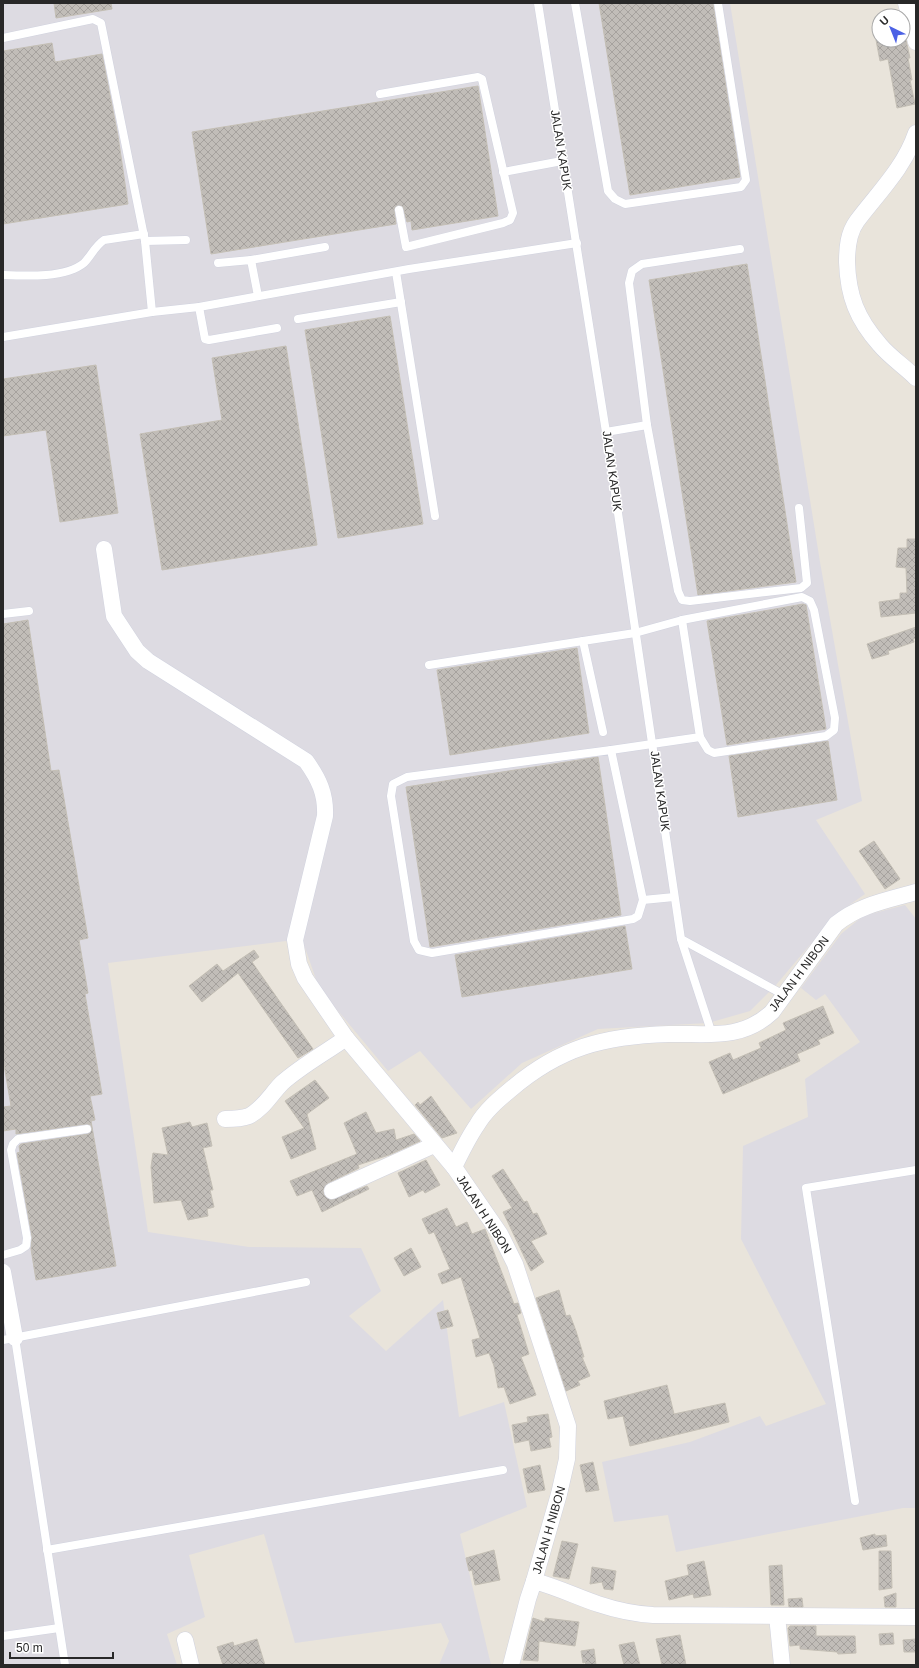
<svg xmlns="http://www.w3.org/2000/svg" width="919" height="1668" font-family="Arial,sans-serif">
<defs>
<pattern id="building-cross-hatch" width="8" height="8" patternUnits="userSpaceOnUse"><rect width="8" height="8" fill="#c1bdb8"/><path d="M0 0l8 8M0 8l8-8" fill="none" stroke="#a6a29e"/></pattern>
</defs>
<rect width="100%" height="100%" fill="#e9e4db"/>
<g fill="#dddbe2">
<path d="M 3,3 L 730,3 L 820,562 L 862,801 L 816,820 L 865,894 L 835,915 L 776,985 L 750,1011 L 708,1023 L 598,1029 L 522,1063 L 471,1109 L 420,1051 L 388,1071 L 319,988 L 302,939 L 108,963 L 148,1232 L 249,1247 L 361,1248 L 381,1291 L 349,1316 L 386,1351 L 443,1300 L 459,1417 L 504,1402 L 527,1507 L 460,1534 L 491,1665 L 439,1665 L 449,1641 L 441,1623 L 295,1643 L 264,1534 L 189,1555 L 205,1617 L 167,1634 L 177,1665 L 3,1665 Z"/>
<path d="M 905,905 L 916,919 L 916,1508 L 903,1508 L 676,1552 L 668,1515 L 614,1522 L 602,1462 L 690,1442 L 760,1416 L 766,1426 L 826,1404 L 741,1239 L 743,1146 L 808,1117 L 805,1079 L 860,1042 L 825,994 L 816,1000 L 801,988 L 841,934 L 863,916 Z"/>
</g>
<g fill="url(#building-cross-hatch)" stroke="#c4bfb5">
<path d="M 54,3 L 111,3 L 112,9 L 56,18 Z"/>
<path d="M 599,3 L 713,3 L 740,177 L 630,195 Z"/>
<path d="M 876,40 L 906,40 L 910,58 L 908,58 L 912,80 L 910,80 L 915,104 L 897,108 L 888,59 L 880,61 Z"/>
<path d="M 52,43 L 55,62 L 102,54 L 118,136 L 128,204 L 3,224 L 3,51 Z"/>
<path d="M 478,86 L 498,216 L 412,230 L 411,221 L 407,222 L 403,207 L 398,205 L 394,209 L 396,224 L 211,254 L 192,132 Z"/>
<path d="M 747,264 L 796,582 L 698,595 L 649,280 Z"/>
<path d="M 390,316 L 423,524 L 338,538 L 305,330 Z"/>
<path d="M 286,346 L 317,545 L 162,570 L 140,434 L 222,420 L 212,358 Z"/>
<path d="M 96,365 L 118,513 L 60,522 L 46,430 L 3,436 L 3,379 Z"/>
<path d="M 907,539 L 916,539 L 916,613 L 881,617 L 879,602 L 900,599 L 900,593 L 907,593 L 906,568 L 896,567 L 898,548 L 907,548 Z"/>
<path d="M 803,604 L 806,605 L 826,729 L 727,745 L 707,621 Z"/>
<path d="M 28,620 L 51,771 L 59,770 L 88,938 L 79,940 L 88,993 L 85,994 L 102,1094 L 90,1096 L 95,1120 L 91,1121 L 116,1266 L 36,1280 L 31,1249 L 32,1237 L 17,1153 L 20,1152 L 19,1146 L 21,1144 L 88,1134 L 92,1129 L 91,1125 L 87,1124 L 16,1134 L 16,1129 L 3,1131 L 3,1107 L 11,1106 L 3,1059 L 3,624 Z"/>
<path d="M 916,627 L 916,638 L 913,639 L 914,642 L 888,651 L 889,654 L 872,659 L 867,644 Z"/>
<path d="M 577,648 L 589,733 L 450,755 L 437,670 Z"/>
<path d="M 828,741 L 837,800 L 738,817 L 729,756 Z"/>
<path d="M 598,757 L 621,915 L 430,947 L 406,787 Z"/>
<path d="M 874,841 L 900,879 L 885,889 L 859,851 Z"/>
<path d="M 625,926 L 632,969 L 462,997 L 455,955 Z"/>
<path d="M 254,950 L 259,957 L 252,962 L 313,1049 L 298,1058 L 238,973 L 202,1002 L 189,986 L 217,964 L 223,971 Z"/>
<path d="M 823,1006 L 834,1033 L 818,1040 L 820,1044 L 797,1054 L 800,1061 L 723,1094 L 709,1062 L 730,1053 L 733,1060 L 761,1048 L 759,1043 L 786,1030 L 783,1023 Z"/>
<path d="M 315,1080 L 329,1098 L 307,1114 L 316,1149 L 291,1159 L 282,1137 L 304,1128 L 285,1101 Z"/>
<path d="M 431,1096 L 457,1133 L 442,1138 L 415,1105 L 418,1102 L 420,1105 Z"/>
<path d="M 366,1112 L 376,1133 L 394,1129 L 396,1140 L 414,1134 L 420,1141 L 389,1155 L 358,1165 L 359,1168 L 328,1183 L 323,1190 L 324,1195 L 331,1200 L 367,1186 L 369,1189 L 322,1212 L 312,1190 L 297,1196 L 290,1181 L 357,1154 L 344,1123 Z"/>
<path d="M 190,1122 L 192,1127 L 207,1123 L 212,1146 L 203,1148 L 213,1190 L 210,1190 L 214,1207 L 207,1209 L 208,1216 L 188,1220 L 181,1200 L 154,1203 L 151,1167 L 153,1153 L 168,1155 L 162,1128 Z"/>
<path d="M 426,1160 L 440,1185 L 425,1193 L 423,1190 L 409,1197 L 398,1173 Z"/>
<path d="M 503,1169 L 524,1202 L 527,1201 L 533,1214 L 537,1213 L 547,1234 L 531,1241 L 544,1262 L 531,1271 L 503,1212 L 512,1208 L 492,1176 Z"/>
<path d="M 447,1208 L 456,1227 L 467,1222 L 472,1234 L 485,1229 L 514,1304 L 518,1303 L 521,1313 L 517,1315 L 529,1354 L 521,1357 L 536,1395 L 510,1404 L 504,1387 L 498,1388 L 494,1366 L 489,1353 L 476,1357 L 472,1340 L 480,1338 L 461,1277 L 442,1284 L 438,1274 L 450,1269 L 434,1232 L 429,1234 L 422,1219 Z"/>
<path d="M 411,1248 L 421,1267 L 404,1276 L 394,1258 Z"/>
<path d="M 559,1290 L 566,1316 L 570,1315 L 576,1331 L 584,1357 L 582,1357 L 590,1376 L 578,1381 L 580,1385 L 566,1391 L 536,1298 Z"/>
<path d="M 448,1310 L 453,1326 L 441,1329 L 437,1313 Z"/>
<path d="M 667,1385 L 674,1414 L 725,1403 L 729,1422 L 630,1446 L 623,1416 L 608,1419 L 604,1401 Z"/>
<path d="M 548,1414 L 552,1437 L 549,1438 L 551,1447 L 531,1451 L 529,1440 L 515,1443 L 512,1425 L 528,1422 L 527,1417 Z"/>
<path d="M 593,1462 L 599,1490 L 586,1492 L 580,1465 Z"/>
<path d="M 540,1465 L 545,1490 L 528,1493 L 523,1469 Z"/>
<path d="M 875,1534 L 875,1536 L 886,1535 L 887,1546 L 863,1550 L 860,1538 Z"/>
<path d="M 562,1541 L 578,1544 L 569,1579 L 553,1576 Z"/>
<path d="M 494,1550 L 500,1580 L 475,1585 L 472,1570 L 469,1571 L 466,1558 Z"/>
<path d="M 879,1551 L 891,1551 L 892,1588 L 879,1590 Z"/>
<path d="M 704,1561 L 711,1595 L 694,1598 L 693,1594 L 669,1600 L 665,1581 L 689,1575 L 687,1565 Z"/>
<path d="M 782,1565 L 784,1605 L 771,1605 L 769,1566 Z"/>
<path d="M 592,1567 L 616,1571 L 613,1590 L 604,1589 L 602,1582 L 590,1584 Z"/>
<path d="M 896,1593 L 896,1607 L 885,1607 L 884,1597 Z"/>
<path d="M 802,1598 L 803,1607 L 789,1607 L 788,1599 Z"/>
<path d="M 533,1618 L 545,1622 L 545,1618 L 579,1622 L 575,1646 L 539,1641 L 538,1661 L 523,1660 Z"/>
<path d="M 790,1626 L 816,1626 L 816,1636 L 855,1636 L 856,1653 L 838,1654 L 837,1652 L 800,1649 L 800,1645 L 790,1646 L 788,1628 Z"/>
<path d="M 893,1633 L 894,1644 L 880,1645 L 879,1634 Z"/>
<path d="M 680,1635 L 686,1665 L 662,1665 L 656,1639 Z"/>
<path d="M 257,1639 L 265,1665 L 223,1665 L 217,1647 L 233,1642 L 234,1646 Z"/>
<path d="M 916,1639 L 916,1652 L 904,1652 L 903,1640 Z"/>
<path d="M 634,1642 L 640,1665 L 624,1665 L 619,1645 Z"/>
<path d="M 594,1649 L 596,1665 L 586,1665 L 585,1662 L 583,1663 L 581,1651 Z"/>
</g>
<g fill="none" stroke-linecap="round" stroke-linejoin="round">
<defs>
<g id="service">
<path d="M 538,3 L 606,432 L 681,939 L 784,995"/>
<path d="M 575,3 L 608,191 L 615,199 L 625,204 L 741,187 L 746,180 L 718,3"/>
<path d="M 3,38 L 93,19 L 101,23 L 145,241 L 186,240"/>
<path d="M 380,94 L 478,77 L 482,79 L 513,213 L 510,220 L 503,223 L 406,247 L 399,210"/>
<path d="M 503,172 L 562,161"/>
<path d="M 145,241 L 152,312"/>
<path d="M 251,260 L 325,247"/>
<path d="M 218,263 L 251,260 L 258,296"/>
<path d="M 396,272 L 435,516"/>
<path d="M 3,275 C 26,276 66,278 84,263 C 91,256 95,246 104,240 L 144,234"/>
<path d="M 199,307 L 205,339 L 209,340 L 277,328"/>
<path d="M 298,319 L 401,302"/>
<path d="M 3,337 L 152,312 L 199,307 L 409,269 L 577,243"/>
<path d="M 647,425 L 629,283 L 632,271 L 642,264 L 740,249"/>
<path d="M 606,432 L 647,425 L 678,591 L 682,600 L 690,601 L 801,588 L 807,583 L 799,508"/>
<path d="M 3,614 L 29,611"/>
<path d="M 429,665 L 583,641"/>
<path d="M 603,732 L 583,641 L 635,633 L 682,620 L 802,597 L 810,601 L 814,610 L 835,718 L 834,730 L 826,736 L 714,753 L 708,750 L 700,737"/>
<path d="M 611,750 L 700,737 L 682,620"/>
<path d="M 643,900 L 638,916 L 633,919 L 432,953 L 419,950 L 414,941 L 391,796 L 393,784 L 407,777 L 611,750 L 643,900 L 674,897"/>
<path d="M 681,939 L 712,1034"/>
<path d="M 3,1255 L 20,1250 L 26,1246 L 27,1238 L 11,1150 L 13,1144 L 18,1139 L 87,1129"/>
<path d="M 15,1338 L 65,1665"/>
<path d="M 3,1340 L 306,1282"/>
<path d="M 855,1501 L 806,1188 L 916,1170"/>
<path d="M 47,1550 L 503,1470"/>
<path d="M 3,1636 L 59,1628"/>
</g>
<g id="minor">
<path d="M 906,3 L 916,42"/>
<path d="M 916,133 C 904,168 878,193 857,221 C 848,233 847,248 847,262 C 848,296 857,319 880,345 C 890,357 905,367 916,378"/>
<path d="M 104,549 L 114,616 L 137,651 L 148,661 L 306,761 C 319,779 326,794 325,816 L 295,940 L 299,964 L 305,978 L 346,1038 L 454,1167"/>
<path d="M 225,1119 C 233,1119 241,1119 249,1116 C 264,1108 271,1094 282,1083 C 301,1066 325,1053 346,1038"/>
<path d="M 332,1191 L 434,1145"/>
<path d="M 3,1272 L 15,1338"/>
<path d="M 534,1581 L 559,1494 L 567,1459 L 568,1426 L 515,1264 L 500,1234 L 454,1167 C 461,1153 468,1138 477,1125 C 485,1111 498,1100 510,1090 C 560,1047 604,1036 669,1034 C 707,1033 741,1041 772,1012 L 836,924 C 859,905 888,900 916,892"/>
<path d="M 777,1616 L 782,1665"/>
<path d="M 185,1640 L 191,1665"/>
<path d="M 511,1665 L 528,1599 L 534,1581 C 557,1587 577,1597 598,1604 C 616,1610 635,1614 653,1615 L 916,1617"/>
</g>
</defs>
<use href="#service" stroke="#d1d3df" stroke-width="9"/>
<use href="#minor" stroke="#d1d3df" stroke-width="17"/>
<use href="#service" stroke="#fff" stroke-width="8"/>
<use href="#minor" stroke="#fff" stroke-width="16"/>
</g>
<g text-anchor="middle" stroke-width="3" stroke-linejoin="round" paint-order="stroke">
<g font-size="12" fill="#282828" stroke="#fff">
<text transform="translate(561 150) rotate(81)" y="4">JALAN KAPUK</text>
<text transform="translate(612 471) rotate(82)" y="4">JALAN KAPUK</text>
<text transform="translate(660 791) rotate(82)" y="4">JALAN KAPUK</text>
<text transform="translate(799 974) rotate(-53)" y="4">JALAN H NIBON</text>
<text transform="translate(484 1214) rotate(57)" y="4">JALAN H NIBON</text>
<text transform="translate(549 1530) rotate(-74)" y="4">JALAN H NIBON</text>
</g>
</g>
<rect width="919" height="1668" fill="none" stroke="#282828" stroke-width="8"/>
<g transform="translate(891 28) rotate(317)"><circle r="19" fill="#ffffff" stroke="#a9a9a9"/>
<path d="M0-3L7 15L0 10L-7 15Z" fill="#4c61e5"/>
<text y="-6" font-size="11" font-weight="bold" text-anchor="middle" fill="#282828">U</text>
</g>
<path d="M10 1652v6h103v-6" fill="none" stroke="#282828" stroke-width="2"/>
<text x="16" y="1652" font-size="12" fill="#282828" stroke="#ffffff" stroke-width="3" paint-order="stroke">50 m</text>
</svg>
